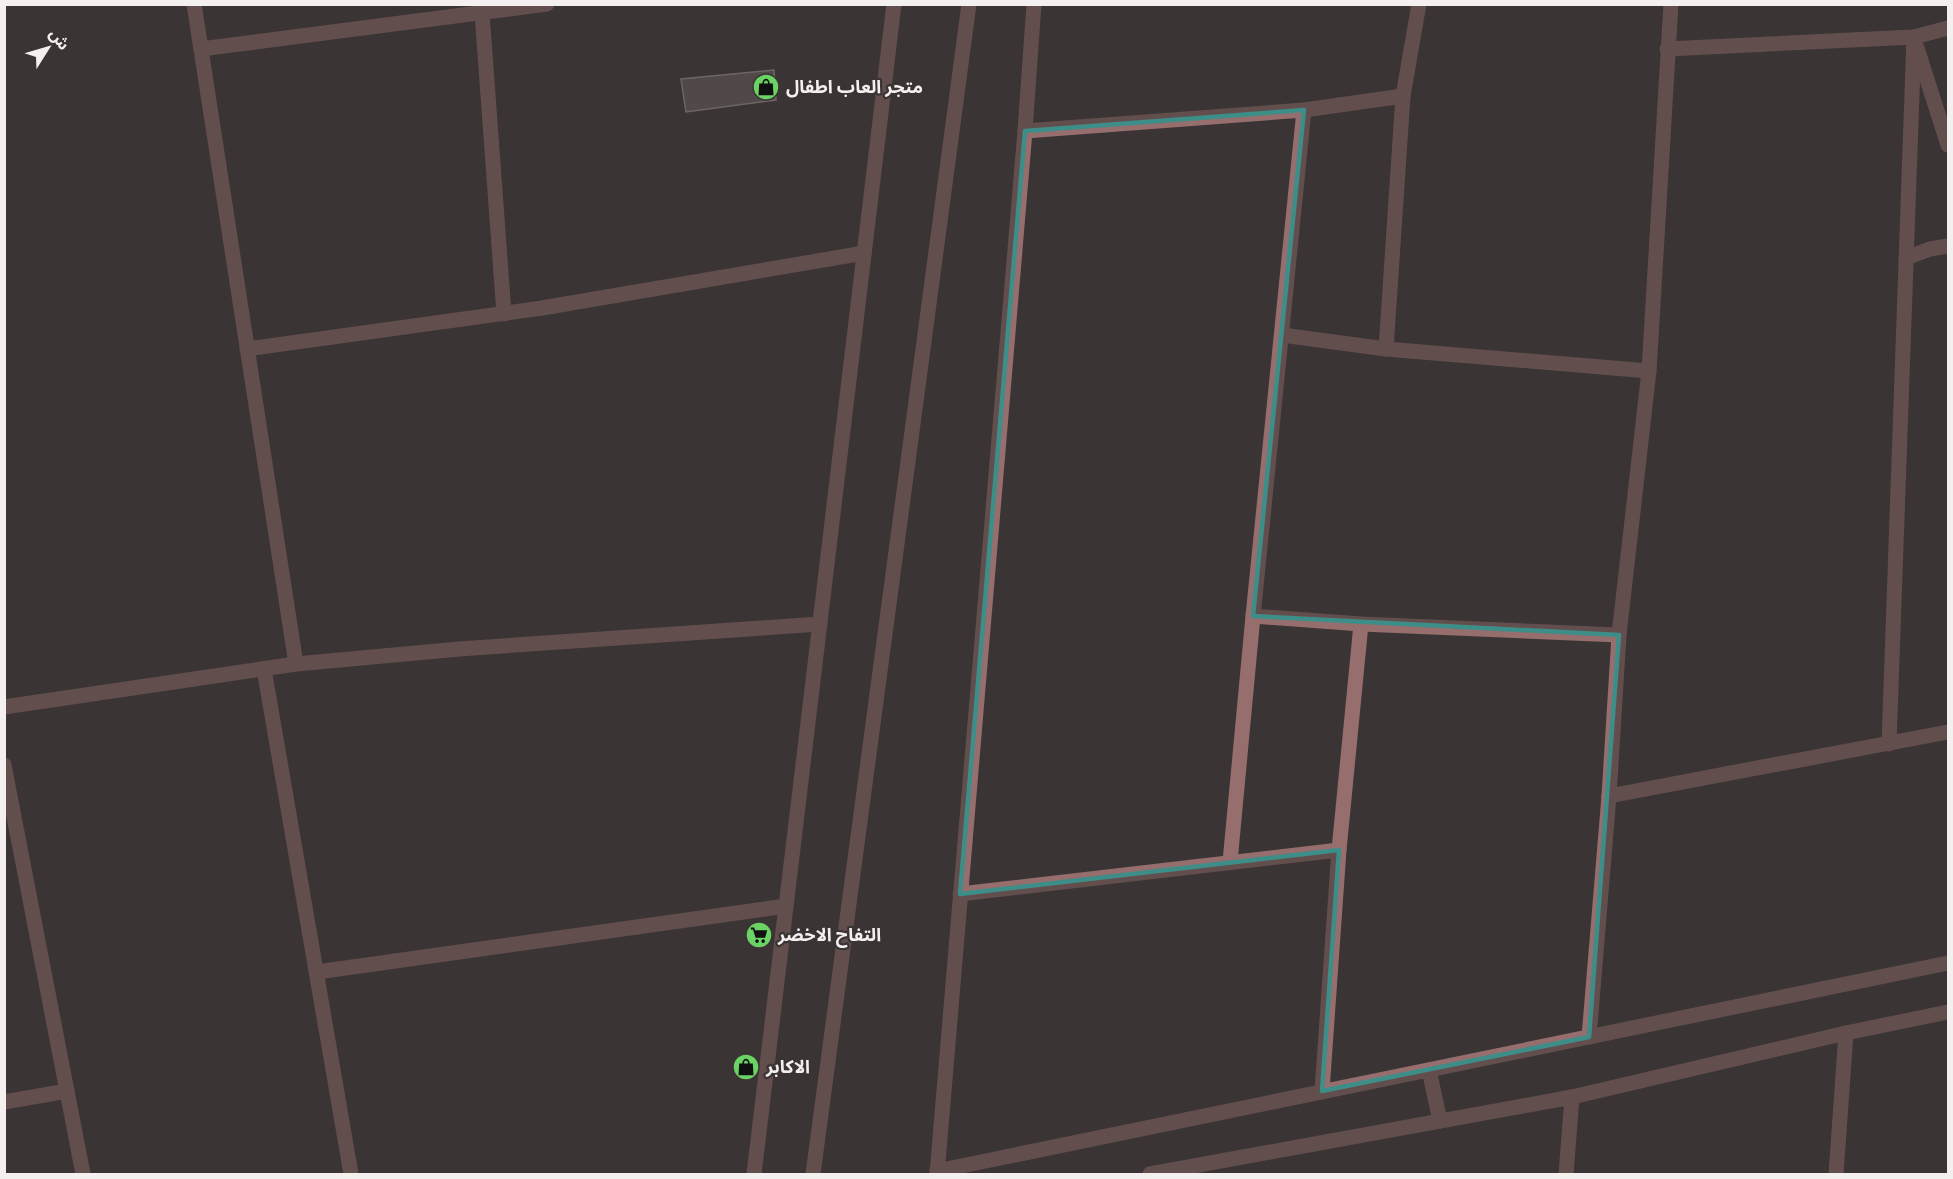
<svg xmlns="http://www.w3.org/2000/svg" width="1953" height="1179" font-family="'Public Sans','Noto Sans Arabic',sans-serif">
<rect width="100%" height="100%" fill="#3b3434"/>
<path fill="#6a6261" stroke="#a9a1a0" stroke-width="1.5" d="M 774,70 L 776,100 L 686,112 L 681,79 Z"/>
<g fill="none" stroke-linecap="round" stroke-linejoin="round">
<g stroke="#956e6d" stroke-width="15">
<path d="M 194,4 L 296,664"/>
<path d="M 482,13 L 504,314"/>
<path d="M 1917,48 L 1948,145"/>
<path d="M 201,49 L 547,4"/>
<path d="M 1667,49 L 1914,37 L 1948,28"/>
<path d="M 1025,131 L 1304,110 L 1403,96"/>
<path d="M 1906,258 L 1930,249 L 1948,246"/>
<path d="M 1282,335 L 1386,349 L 1649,371"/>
<path d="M 247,349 L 542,308 L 864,253"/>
<path d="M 1386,349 L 1403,96 L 1419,4"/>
<path d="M 1253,616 L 1361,624 L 1619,635"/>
<path d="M 264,669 L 351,1174"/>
<path d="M 4,707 L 296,664 L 459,649 L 820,624"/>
<path d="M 1889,744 L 1914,37"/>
<path d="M 4,765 L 83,1174"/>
<path d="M 1609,796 L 1948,732"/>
<path d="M 1230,862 L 1253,616 L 1304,110"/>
<path d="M 960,894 L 1339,850"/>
<path d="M 317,972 L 786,906"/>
<path d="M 1589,1037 L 1609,796 L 1619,635 L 1649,371 L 1671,4"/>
<path d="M 1429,1070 L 1440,1121"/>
<path d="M 1322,1091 L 1339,850 L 1361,624"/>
<path d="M 4,1102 L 67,1091"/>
<path d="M 937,1171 L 1948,963"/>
<path d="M 754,1174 L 894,4"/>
<path d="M 813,1174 L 969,4"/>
<path d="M 937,1174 L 1025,131 L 1034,4"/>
<path d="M 1150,1174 L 1572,1097 L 1846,1033 L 1948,1012"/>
<path d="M 1566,1174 L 1572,1097"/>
<path d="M 1836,1174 L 1846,1033"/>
</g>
</g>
<path d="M0 0H1953V1179H0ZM 1304,110 L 1253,616 L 1619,635 L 1589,1037 L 1322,1091 L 1339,850 L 960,894 L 1025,131 Z" fill="#3b3434" fill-opacity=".55" fill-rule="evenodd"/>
<path fill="none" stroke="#3d8e88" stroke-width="4.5" stroke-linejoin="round" d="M 1304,110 L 1253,616 L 1619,635 L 1589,1037 L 1322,1091 L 1339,850 L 960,894 L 1025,131 Z"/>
<defs>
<symbol id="shop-disc" viewBox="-11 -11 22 22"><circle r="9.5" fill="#6bd363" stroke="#3b3434"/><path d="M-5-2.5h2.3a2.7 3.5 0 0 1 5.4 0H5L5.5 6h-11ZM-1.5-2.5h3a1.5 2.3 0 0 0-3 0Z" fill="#111"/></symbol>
<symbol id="supermarket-disc" viewBox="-11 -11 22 22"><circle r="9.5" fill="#6bd363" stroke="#3b3434"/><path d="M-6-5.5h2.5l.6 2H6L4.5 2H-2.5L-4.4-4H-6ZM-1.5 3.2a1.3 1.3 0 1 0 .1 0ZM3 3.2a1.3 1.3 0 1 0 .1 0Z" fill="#111"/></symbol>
</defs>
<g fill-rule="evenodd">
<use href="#shop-disc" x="751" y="72" width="30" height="30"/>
<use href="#supermarket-disc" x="744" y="920" width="30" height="30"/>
<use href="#shop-disc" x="731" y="1052" width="30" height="30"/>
</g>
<g text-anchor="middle" stroke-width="4.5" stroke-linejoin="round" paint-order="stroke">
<g font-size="18" font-weight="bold" fill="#f5f0f0" stroke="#3b3434" text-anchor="start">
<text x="786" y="93">متجر العاب اطفال</text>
<text x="778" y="941">التفاح الاخضر</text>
<text x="766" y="1073">الاكابر</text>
</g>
</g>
<rect width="1953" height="1179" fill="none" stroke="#f5f0f0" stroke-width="12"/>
<g transform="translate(48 48) rotate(53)" stroke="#3b3434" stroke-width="4.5" paint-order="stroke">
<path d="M0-4.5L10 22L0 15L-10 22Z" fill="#f5f0f0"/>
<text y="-9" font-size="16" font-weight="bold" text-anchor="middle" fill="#f5f0f0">ش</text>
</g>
</svg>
